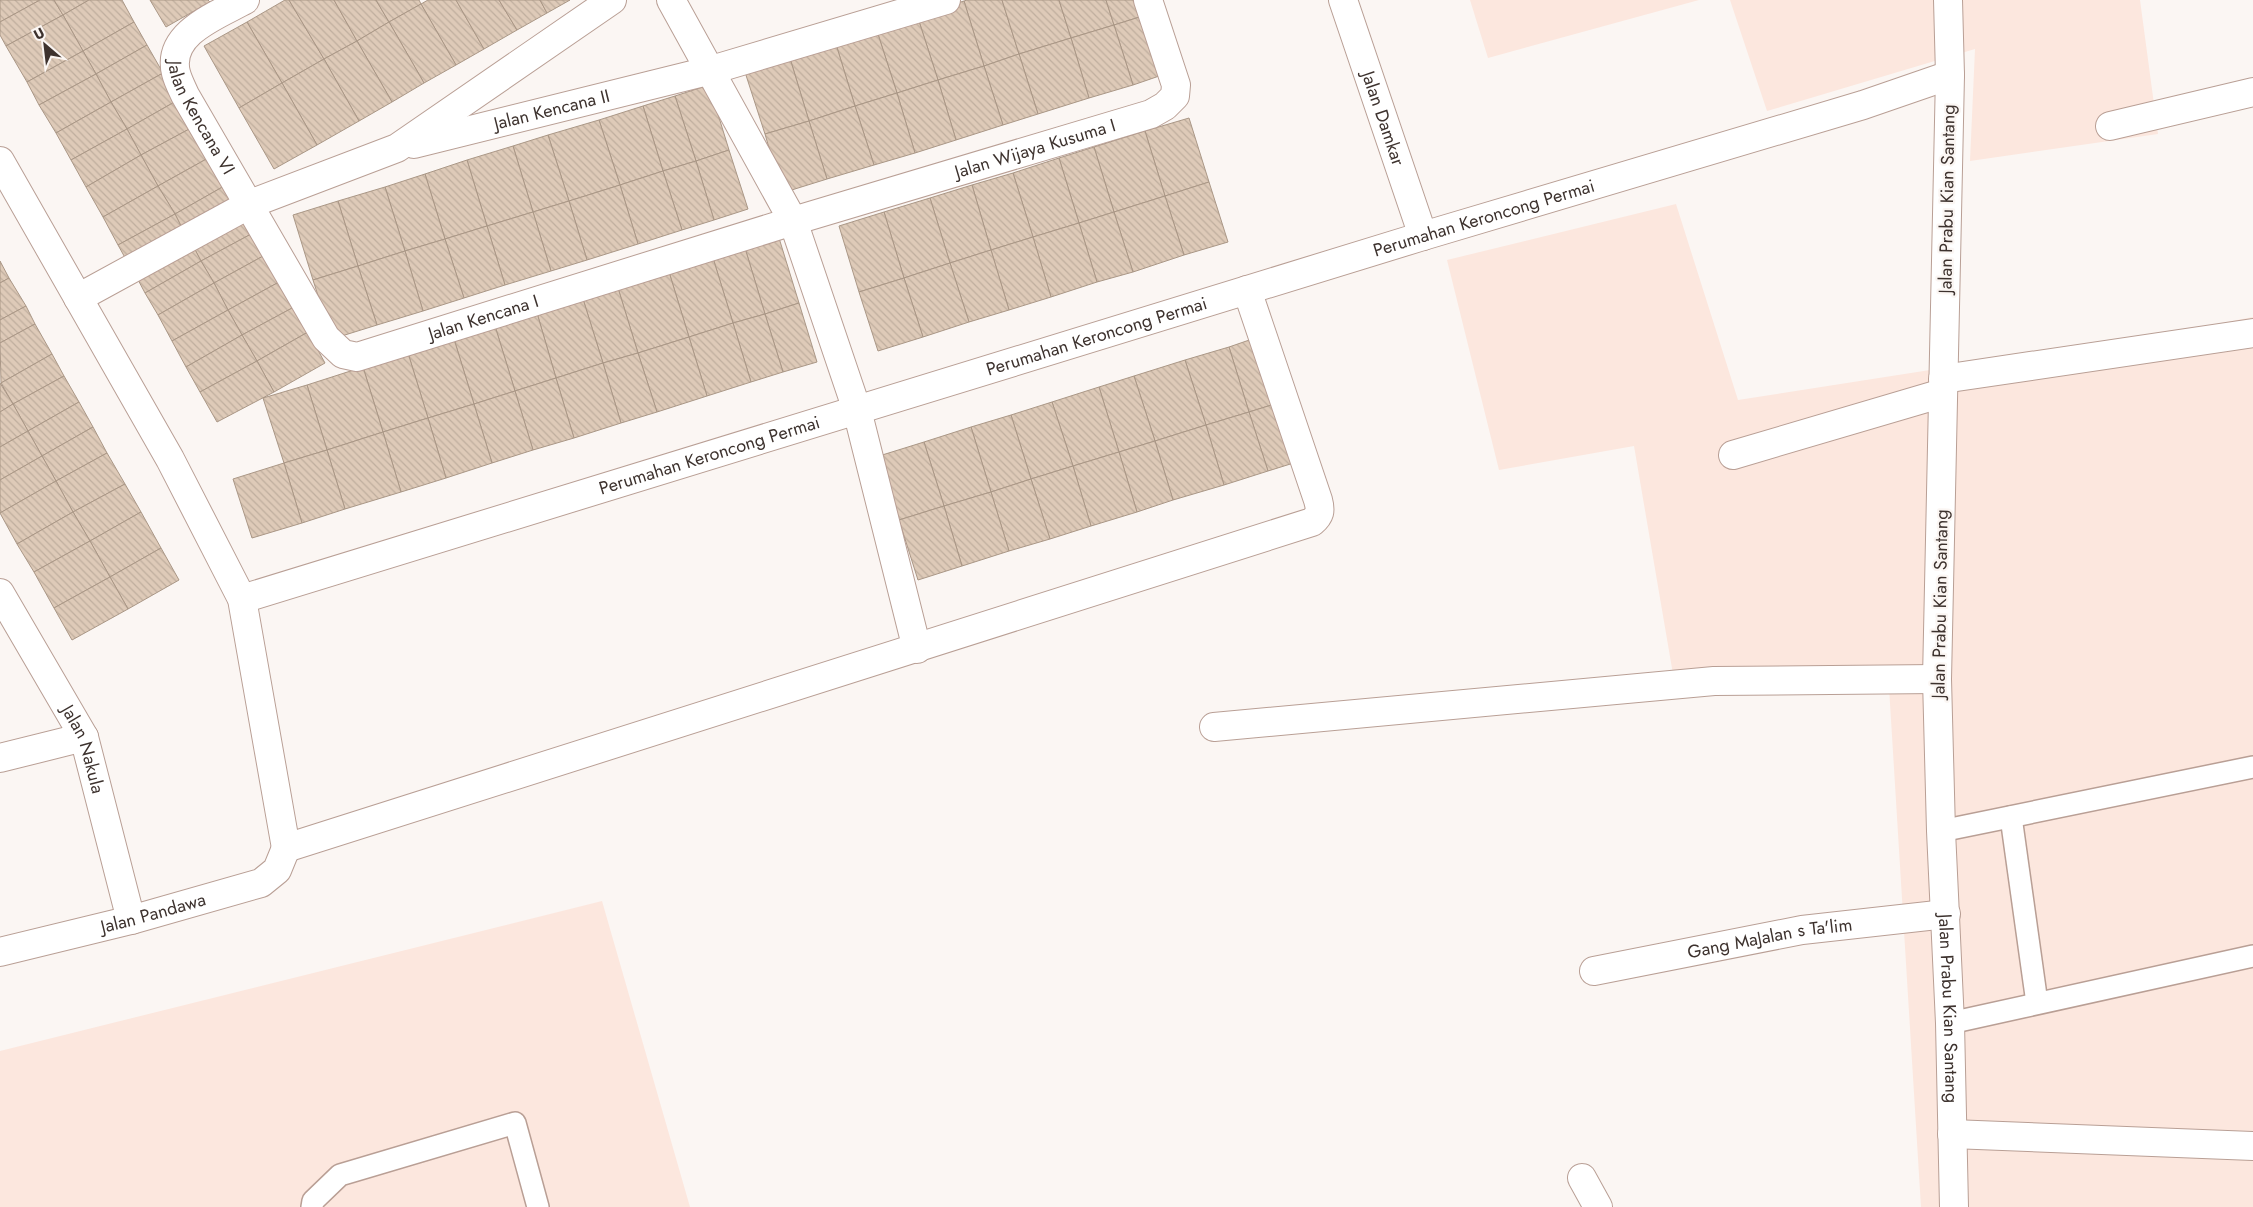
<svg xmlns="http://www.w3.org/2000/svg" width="2253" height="1207" font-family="Jost,sans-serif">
<defs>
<pattern id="building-back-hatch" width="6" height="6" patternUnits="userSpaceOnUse" patternTransform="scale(1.25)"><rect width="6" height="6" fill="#decab8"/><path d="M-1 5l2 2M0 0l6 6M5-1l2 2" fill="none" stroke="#bfae9e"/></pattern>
</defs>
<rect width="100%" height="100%" fill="#fbf6f3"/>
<g fill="#fce7de">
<path d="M 1470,0 L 1699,0 L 1488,58 Z"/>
<path d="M 1730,0 L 2140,0 L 2158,134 L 1970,161 L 1975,49 L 1767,111 Z"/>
<path d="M 1676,204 L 1738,400 L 2185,330 L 2253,317 L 2253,1207 L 1921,1207 L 1888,671 L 1674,680 L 1634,446 L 1499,470 L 1447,260 Z"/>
<path d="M 602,901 L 690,1207 L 0,1207 L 0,1051 Z"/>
</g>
<g fill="url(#building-back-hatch)" stroke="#aa9786">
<path d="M 0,0 L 40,0 L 0,22 Z"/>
<path d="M 40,0 L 54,0 L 63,15 L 6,46 L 0,35 L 0,22 Z"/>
<path d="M 54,0 L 89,0 L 63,15 Z"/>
<path d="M 89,0 L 122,0 L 134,22 L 83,51 L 63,15 Z"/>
<path d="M 150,0 L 208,0 L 210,2 L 166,27 Z"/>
<path d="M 285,0 L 289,0 L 324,59 L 282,83 L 247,22 Z"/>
<path d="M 289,0 L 334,0 L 357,41 L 324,59 Z"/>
<path d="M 334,0 L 376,0 L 389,22 L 357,41 Z"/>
<path d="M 376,0 L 419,0 L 421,4 L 389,22 Z"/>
<path d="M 428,0 L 456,0 L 484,49 L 456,65 L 421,4 Z"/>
<path d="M 456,0 L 499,0 L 517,30 L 484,49 Z"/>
<path d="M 499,0 L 540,0 L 547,13 L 517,30 Z"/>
<path d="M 540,0 L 570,0 L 547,13 Z"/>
<path d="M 967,0 L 1002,0 L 1019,54 L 984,66 L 964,1 Z"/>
<path d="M 1002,0 L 1059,0 L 1071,38 L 1019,54 Z"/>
<path d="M 1059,0 L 1106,0 L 1114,25 L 1071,38 Z"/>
<path d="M 1106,0 L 1142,0 L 1146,15 L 1114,25 Z"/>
<path d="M 964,1 L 984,66 L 938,80 L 917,15 Z"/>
<path d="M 421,4 L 456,65 L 424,83 L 389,22 Z"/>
<path d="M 63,15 L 83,51 L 27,82 L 6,46 Z"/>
<path d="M 917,15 L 938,80 L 897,93 L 876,28 Z"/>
<path d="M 1146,15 L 1165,74 L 1133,85 L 1114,25 Z"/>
<path d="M 134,22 L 147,45 L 96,74 L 83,51 Z"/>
<path d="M 247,22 L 282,83 L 239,108 L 204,46 Z"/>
<path d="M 389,22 L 424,83 L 392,102 L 357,41 Z"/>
<path d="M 1114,25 L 1133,85 L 1089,98 L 1071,38 Z"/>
<path d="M 876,28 L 897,93 L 855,106 L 835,41 Z"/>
<path d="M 1071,38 L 1089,98 L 1038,114 L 1019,54 Z"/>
<path d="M 357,41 L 392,102 L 359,121 L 324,59 Z"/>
<path d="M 835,41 L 855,106 L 809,121 L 789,55 Z"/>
<path d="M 147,45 L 163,73 L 111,102 L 96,74 Z"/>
<path d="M 83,51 L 96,74 L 39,105 L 27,82 Z"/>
<path d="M 1019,54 L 1038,114 L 1003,125 L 984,66 Z"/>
<path d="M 789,55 L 809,121 L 765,134 L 744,69 Z"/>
<path d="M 324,59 L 359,121 L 317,145 L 282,83 Z"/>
<path d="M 984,66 L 1003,125 L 956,140 L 938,80 Z"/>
<path d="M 163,73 L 178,100 L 127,129 L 111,102 Z"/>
<path d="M 96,74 L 111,102 L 56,133 L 39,105 Z"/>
<path d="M 938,80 L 956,140 L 915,153 L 897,93 Z"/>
<path d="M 282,83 L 317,145 L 274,169 L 239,108 Z"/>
<path d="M 709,85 L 729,150 L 696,161 L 675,96 Z"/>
<path d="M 897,93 L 915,153 L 874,165 L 855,106 Z"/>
<path d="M 675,96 L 696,161 L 663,171 L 643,106 Z"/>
<path d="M 178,100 L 193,127 L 141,155 L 127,129 Z"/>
<path d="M 111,102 L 127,129 L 71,160 L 56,133 Z"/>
<path d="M 643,106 L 663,171 L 620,185 L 599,120 Z"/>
<path d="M 855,106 L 874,165 L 827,179 L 809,121 Z"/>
<path d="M 1189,118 L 1209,182 L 1165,196 L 1145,131 Z"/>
<path d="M 599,120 L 620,185 L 569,201 L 548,135 Z"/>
<path d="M 809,121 L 827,179 L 782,193 L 765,134 Z"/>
<path d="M 193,127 L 210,157 L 158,186 L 141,155 Z"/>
<path d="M 127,129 L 141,155 L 86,187 L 71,160 Z"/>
<path d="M 1145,131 L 1165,196 L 1114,212 L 1094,147 Z"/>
<path d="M 548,135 L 569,201 L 533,212 L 513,146 Z"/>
<path d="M 513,146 L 533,212 L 487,226 L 467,160 Z"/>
<path d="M 1094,147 L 1114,212 L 1079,223 L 1059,158 Z"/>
<path d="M 729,150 L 748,209 L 714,220 L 696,161 Z"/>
<path d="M 141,155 L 158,186 L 103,217 L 86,187 Z"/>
<path d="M 210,157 L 226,185 L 175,214 L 158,186 Z"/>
<path d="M 1059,158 L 1079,223 L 1033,237 L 1013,173 Z"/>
<path d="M 467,160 L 487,226 L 445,239 L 425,174 Z"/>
<path d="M 696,161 L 714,220 L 682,230 L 663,171 Z"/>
<path d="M 663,171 L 682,230 L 638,244 L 620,185 Z"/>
<path d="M 1013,173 L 1033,237 L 991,250 L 972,185 Z"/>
<path d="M 425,174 L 445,239 L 405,251 L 385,187 Z"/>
<path d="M 1209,182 L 1228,242 L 1184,255 L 1165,196 Z"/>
<path d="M 226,185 L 236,203 L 184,232 L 175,214 Z"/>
<path d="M 620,185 L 638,244 L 587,260 L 569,201 Z"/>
<path d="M 972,185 L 991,250 L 950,263 L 930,198 Z"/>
<path d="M 158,186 L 175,214 L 118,245 L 103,217 Z"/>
<path d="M 385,187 L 405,251 L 358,266 L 338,201 Z"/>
<path d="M 1165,196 L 1184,255 L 1133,272 L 1114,212 Z"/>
<path d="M 930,198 L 950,263 L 904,278 L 884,212 Z"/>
<path d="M 338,201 L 358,266 L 313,280 L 293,215 Z"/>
<path d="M 569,201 L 587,260 L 551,271 L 533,212 Z"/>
<path d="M 533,212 L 551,271 L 505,285 L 487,226 Z"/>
<path d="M 884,212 L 904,278 L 859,292 L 839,226 Z"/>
<path d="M 1114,212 L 1133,272 L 1097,282 L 1079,223 Z"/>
<path d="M 175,214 L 184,232 L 128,263 L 118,245 Z"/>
<path d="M 242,214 L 253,233 L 201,261 L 191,242 Z"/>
<path d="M 1079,223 L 1097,282 L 1051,297 L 1033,237 Z"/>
<path d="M 487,226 L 505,285 L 464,298 L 445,239 Z"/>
<path d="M 253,233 L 265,255 L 214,283 L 201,261 Z"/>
<path d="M 1033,237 L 1051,297 L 1009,310 L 991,250 Z"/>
<path d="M 779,238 L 799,303 L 765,314 L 745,248 Z"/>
<path d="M 445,239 L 464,298 L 423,311 L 405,251 Z"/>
<path d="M 191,242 L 201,261 L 145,293 L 135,274 Z"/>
<path d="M 745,248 L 765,314 L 733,323 L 713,258 Z"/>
<path d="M 991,250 L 1009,310 L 969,322 L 950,263 Z"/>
<path d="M 405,251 L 423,311 L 377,325 L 358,266 Z"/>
<path d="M 265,255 L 279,282 L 228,310 L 214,283 Z"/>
<path d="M 713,258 L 733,323 L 689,337 L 669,272 Z"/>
<path d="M 0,261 L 9,278 L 0,283 Z"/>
<path d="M 201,261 L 214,283 L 158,315 L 145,293 Z"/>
<path d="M 950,263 L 969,322 L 923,337 L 904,278 Z"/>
<path d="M 358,266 L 377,325 L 332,339 L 313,280 Z"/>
<path d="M 669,272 L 689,337 L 638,353 L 618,288 Z"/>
<path d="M 9,278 L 26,306 L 0,320 L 0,283 Z"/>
<path d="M 904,278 L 923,337 L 878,351 L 859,292 Z"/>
<path d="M 279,282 L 294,307 L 242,335 L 228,310 Z"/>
<path d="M 214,283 L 228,310 L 172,341 L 158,315 Z"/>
<path d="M 618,288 L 638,353 L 603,363 L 583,299 Z"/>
<path d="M 583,299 L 603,363 L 556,378 L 537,313 Z"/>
<path d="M 799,303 L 817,362 L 783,372 L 765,314 Z"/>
<path d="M 26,306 L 35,324 L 0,343 L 0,320 Z"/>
<path d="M 294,307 L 308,332 L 257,361 L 242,335 Z"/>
<path d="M 228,310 L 242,335 L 186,367 L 172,341 Z"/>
<path d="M 537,313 L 556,378 L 515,391 L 495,326 Z"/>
<path d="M 765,314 L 783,372 L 751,382 L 733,323 Z"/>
<path d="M 733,323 L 751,382 L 707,396 L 689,337 Z"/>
<path d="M 35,324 L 52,354 L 1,383 L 0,343 Z"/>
<path d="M 495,326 L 515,391 L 474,404 L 454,339 Z"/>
<path d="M 308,332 L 325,363 L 274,392 L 257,361 Z"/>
<path d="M 242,335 L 257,361 L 200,392 L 186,367 Z"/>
<path d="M 1261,336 L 1281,402 L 1249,412 L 1229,347 Z"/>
<path d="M 689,337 L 707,396 L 657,412 L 638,353 Z"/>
<path d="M 454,339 L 474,404 L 428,418 L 408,353 Z"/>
<path d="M 1229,347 L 1249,412 L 1206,425 L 1185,360 Z"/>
<path d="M 408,353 L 428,418 L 383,432 L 363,367 Z"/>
<path d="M 638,353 L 657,412 L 621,423 L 603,363 Z"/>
<path d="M 52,354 L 64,376 L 13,404 L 1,383 Z"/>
<path d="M 1185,360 L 1206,425 L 1155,441 L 1134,376 Z"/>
<path d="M 257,361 L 274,392 L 217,422 L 200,392 Z"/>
<path d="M 603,363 L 621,423 L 574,438 L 556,378 Z"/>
<path d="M 363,367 L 383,432 L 327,450 L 307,385 Z"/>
<path d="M 64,376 L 79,402 L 28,431 L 13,404 Z"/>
<path d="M 1134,376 L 1155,441 L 1119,452 L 1099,387 Z"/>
<path d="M 556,378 L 574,438 L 533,450 L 515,391 Z"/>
<path d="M 0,383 L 13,404 L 0,412 Z"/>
<path d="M 307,385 L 327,450 L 284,463 L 263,398 Z"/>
<path d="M 1099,387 L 1119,452 L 1073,466 L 1052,402 Z"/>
<path d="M 515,391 L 533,450 L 492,463 L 474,404 Z"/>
<path d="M 79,402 L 93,427 L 42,456 L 28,431 Z"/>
<path d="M 1052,402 L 1073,466 L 1031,479 L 1011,415 Z"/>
<path d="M 1281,402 L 1300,461 L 1268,471 L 1249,412 Z"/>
<path d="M 13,404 L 28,431 L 0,447 L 0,412 Z"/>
<path d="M 474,404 L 492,463 L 446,478 L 428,418 Z"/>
<path d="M 1249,412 L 1268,471 L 1224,485 L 1206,425 Z"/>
<path d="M 1011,415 L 1031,479 L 991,492 L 971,427 Z"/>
<path d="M 428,418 L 446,478 L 401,492 L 383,432 Z"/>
<path d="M 1206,425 L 1224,485 L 1173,500 L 1155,441 Z"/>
<path d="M 93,427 L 107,453 L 56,481 L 42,456 Z"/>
<path d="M 971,427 L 991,492 L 944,506 L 924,442 Z"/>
<path d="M 28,431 L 42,456 L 0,480 L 0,447 Z"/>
<path d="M 383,432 L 401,492 L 345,509 L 327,450 Z"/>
<path d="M 1155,441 L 1173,500 L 1137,512 L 1119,452 Z"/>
<path d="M 924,442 L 944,506 L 899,520 L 879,456 Z"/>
<path d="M 327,450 L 345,509 L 302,523 L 284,463 Z"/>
<path d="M 1119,452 L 1137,512 L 1091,526 L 1073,466 Z"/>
<path d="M 107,453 L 125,484 L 73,512 L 56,481 Z"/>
<path d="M 42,456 L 56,481 L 0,513 L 0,480 Z"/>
<path d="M 284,463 L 302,523 L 252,538 L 233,479 Z"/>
<path d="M 1073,466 L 1091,526 L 1050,539 L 1031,479 Z"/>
<path d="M 1031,479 L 1050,539 L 1009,551 L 991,492 Z"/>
<path d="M 56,481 L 73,512 L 17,544 L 0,513 Z"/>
<path d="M 125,484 L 141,512 L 90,541 L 73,512 Z"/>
<path d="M 991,492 L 1009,551 L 962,566 L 944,506 Z"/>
<path d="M 944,506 L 962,566 L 918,580 L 899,520 Z"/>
<path d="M 73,512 L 90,541 L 34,572 L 17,544 Z"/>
<path d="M 141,512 L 161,548 L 110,577 L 90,541 Z"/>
<path d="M 90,541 L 110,577 L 54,608 L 34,572 Z"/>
<path d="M 161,548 L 179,580 L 128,609 L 110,577 Z"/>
<path d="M 110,577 L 128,609 L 72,640 L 54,608 Z"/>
</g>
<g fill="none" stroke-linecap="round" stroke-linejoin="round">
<defs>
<g id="lane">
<path d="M 2011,817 L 2037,1003"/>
<path d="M 1941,831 L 2253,767"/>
<path d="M 1950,1023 L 2253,956"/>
<path d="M 312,1207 L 313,1201 L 340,1175 L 515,1123 L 538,1207"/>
</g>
<g id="street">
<path id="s1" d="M 245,0 C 218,15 166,33 176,73 C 178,81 182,88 185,95 L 326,338 L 343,354 L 357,357 L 793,221 L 1151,114 L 1165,106 L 1175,96 L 1176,85 L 1148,0"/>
<path d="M 671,0 L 793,221 L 857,410 L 917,649"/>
<path id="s2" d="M 1343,0 L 1423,236"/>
<path d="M 2110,126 L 2253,92"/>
<path id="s3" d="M 414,144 L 708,71 L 946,0"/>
<path d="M 0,161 L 170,459 L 242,599 L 286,848"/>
<path d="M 78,298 L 250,204 L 397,148 L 612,0"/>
<path d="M 1943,379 L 2253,333"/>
<path d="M 1733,455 L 1943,393"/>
<path id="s4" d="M 0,593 L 84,737 L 131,920"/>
<path id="s5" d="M 242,599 L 1423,236 L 1863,105 L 1950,75"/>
<path d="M 1214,727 L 1714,681 L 1937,679"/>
<path d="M 0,758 L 84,737"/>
<path d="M 286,848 L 1312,522 C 1320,515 1321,511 1318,500 L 1247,290"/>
<path id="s6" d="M 0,952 L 131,920 L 261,883 L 277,870 L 286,848"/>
<path id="s7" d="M 1594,971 L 1802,930 L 1946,914"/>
<path d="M 1582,1178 L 1598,1207"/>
</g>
<g id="secondary">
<path id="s8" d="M 1948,0 L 1950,75 L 1937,679 L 1941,831 L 1950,1023 L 1954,1207"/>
<path d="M 1952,1134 L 2253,1146"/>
</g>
</defs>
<use href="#lane" stroke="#b99f95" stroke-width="24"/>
<use href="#street" stroke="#b99f95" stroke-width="30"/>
<use href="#secondary" stroke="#b99f95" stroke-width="30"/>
<use href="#lane" stroke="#fff" stroke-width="21"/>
<use href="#street" stroke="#fff" stroke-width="28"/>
<use href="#secondary" stroke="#fff" stroke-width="28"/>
</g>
<g text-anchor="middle" stroke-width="4.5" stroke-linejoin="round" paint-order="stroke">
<g font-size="18" fill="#3d322e" stroke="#fbf6f3">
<text dy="6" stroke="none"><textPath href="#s3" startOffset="142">Jalan Kencana II</textPath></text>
<text dy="6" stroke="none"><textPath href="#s1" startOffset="160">Jalan Kencana VI</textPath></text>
<text dy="6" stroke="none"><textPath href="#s2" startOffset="125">Jalan Damkar</textPath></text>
<text dy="6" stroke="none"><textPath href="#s1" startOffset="1161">Jalan Wijaya Kusuma I</textPath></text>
<text transform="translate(1947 199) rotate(-89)" y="6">Jalan Prabu Kian Santang</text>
<text dy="6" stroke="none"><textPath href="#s5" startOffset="1299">Perumahan Keroncong Permai</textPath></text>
<text dy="6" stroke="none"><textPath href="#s1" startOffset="584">Jalan Kencana I</textPath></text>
<text dy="6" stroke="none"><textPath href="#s5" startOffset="894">Perumahan Keroncong Permai</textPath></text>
<text dy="6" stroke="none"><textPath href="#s5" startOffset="489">Perumahan Keroncong Permai</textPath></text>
<text transform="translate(1940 604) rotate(-89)" y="6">Jalan Prabu Kian Santang</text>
<text dy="6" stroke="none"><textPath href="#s4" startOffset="178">Jalan Nakula</textPath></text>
<text dy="6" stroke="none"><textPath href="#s6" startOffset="158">Jalan Pandawa</textPath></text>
<text dy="6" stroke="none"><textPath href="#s7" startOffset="179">Gang MaJalan s Ta'lim</textPath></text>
<text dy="6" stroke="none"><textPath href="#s8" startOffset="1009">Jalan Prabu Kian Santang</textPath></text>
</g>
</g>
<g transform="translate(45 45) rotate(332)" stroke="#fbf6f3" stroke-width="4" paint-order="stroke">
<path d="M0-4L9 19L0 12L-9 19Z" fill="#3d322e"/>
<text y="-8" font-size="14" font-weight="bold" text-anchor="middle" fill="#3d322e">U</text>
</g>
</svg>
